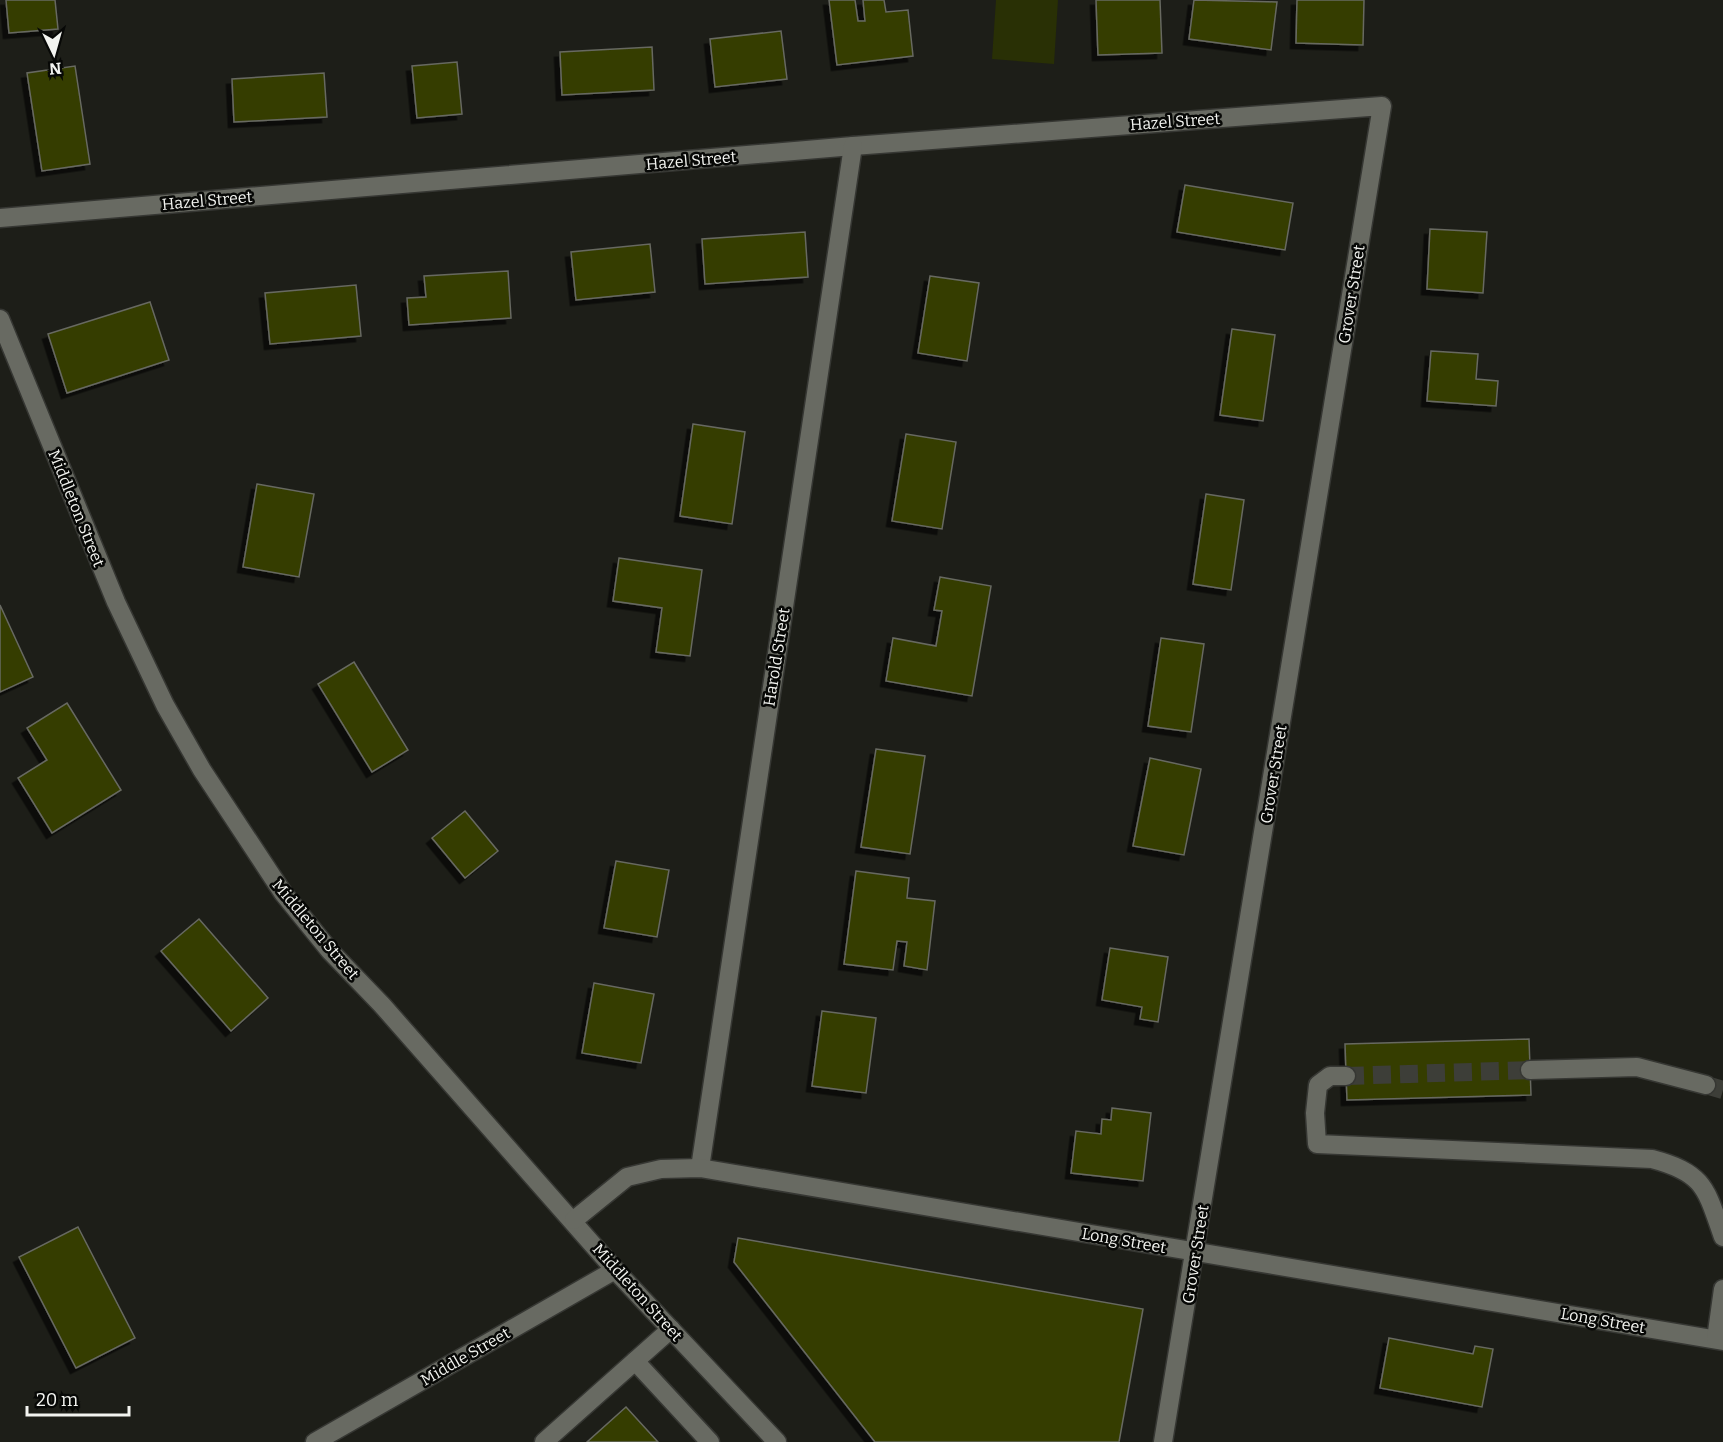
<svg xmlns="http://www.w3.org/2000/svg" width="1723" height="1442" font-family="Bitter,serif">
<defs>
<filter id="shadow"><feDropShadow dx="-5.5" dy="5.5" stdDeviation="0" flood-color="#0009"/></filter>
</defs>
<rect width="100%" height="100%" fill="#1d1e18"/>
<path fill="#293005" d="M 996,0 L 1058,0 L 1054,64 L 992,59 Z"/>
<g fill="#343c00" stroke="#676961" stroke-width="1.5" filter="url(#shadow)">
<path d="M 6,0 L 55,0 L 58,29 L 9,33 Z"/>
<path d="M 829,0 L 855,0 L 858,21 L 865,21 L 863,0 L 884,0 L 886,12 L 908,10 L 913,56 L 837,65 Z"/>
<path d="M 1096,0 L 1160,0 L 1162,53 L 1098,55 Z"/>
<path d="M 1194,0 L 1277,2 L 1271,50 L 1189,39 Z"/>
<path d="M 1297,0 L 1364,0 L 1363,45 L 1296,43 Z"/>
<path d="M 781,31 L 787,79 L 715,87 L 710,39 Z"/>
<path d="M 652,47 L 654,90 L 562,95 L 560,52 Z"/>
<path d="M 457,62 L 462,114 L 417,118 L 412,66 Z"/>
<path d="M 75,66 L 90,164 L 42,171 L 27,73 Z"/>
<path d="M 324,73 L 327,117 L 234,122 L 232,79 Z"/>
<path d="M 1185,185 L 1293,203 L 1285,250 L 1177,232 Z"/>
<path d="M 1430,229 L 1487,232 L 1483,293 L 1427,289 Z"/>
<path d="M 805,232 L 808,277 L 705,284 L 702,239 Z"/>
<path d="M 650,244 L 655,292 L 576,300 L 571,252 Z"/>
<path d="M 508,271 L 511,318 L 409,325 L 407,298 L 426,297 L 424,276 Z"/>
<path d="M 930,276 L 979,283 L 967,361 L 918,353 Z"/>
<path d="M 356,285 L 361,336 L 270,344 L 265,293 Z"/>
<path d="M 150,302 L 169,360 L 67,393 L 48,334 Z"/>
<path d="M 1232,329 L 1275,335 L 1263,421 L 1220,415 Z"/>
<path d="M 1431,351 L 1478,354 L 1476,379 L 1498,381 L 1496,406 L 1427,401 Z"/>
<path d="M 693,424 L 745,432 L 732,524 L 680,516 Z"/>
<path d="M 906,434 L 956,442 L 942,529 L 892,521 Z"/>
<path d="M 257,484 L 314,494 L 299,577 L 243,567 Z"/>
<path d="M 1206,494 L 1244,500 L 1231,590 L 1193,584 Z"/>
<path d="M 619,558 L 702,570 L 690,656 L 656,652 L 662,608 L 613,601 Z"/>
<path d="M 940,577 L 991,586 L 972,696 L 886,681 L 893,638 L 936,646 L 942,611 L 934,610 Z"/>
<path d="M 0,605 L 33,677 L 0,692 Z"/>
<path d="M 1161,638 L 1204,644 L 1191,732 L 1148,726 Z"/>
<path d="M 354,662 L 408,750 L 372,772 L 318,684 Z"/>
<path d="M 67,703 L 121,790 L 52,833 L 18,778 L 47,760 L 27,728 Z"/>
<path d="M 876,749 L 925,756 L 910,854 L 861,847 Z"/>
<path d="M 1150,758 L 1201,769 L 1184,855 L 1133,846 Z"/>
<path d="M 465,811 L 498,851 L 465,878 L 432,838 Z"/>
<path d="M 616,861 L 669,870 L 657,937 L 604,928 Z"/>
<path d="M 856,871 L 909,878 L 907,898 L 935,901 L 927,970 L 904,966 L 907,942 L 897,941 L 893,970 L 844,964 Z"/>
<path d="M 199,919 L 268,998 L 231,1031 L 161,951 Z"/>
<path d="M 1110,948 L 1168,957 L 1158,1022 L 1140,1019 L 1142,1007 L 1102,1000 Z"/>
<path d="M 594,983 L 654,994 L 641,1063 L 582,1053 Z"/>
<path d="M 822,1011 L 876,1018 L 866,1093 L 812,1086 Z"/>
<path d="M 1529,1039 L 1531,1095 L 1347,1100 L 1345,1044 Z"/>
<path d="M 1112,1108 L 1151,1113 L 1143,1181 L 1071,1173 L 1076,1131 L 1101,1134 L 1102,1119 L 1111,1120 Z"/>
<path d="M 78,1227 L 135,1338 L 76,1368 L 19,1257 Z"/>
<path d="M 738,1238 L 1143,1309 L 1119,1442 L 875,1442 L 734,1262 Z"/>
<path d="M 1389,1338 L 1473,1354 L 1475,1346 L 1493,1349 L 1482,1407 L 1380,1388 Z"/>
<path d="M 626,1407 L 658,1442 L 587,1442 Z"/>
</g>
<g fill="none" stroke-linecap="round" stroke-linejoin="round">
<g stroke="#3d3e38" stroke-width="18" stroke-dasharray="18 9" stroke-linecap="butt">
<path d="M 1346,1076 L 1530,1070"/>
<path d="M 1706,1085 L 1723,1090"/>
</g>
<defs>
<g id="minor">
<path d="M 0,218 L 853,146 L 1382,106 L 1163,1442"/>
<path d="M 0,319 L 116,602 L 165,705 L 202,770 L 283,893 L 330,951 L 382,1005 L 615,1270 L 777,1442"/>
<path d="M 1530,1070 L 1637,1067 L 1706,1085"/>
<path d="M 1346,1076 L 1330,1076 L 1318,1085 L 1315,1113 L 1317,1144 L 1652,1159 C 1705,1173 1706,1189 1723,1237"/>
<path d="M 700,1168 L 853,146"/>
<path d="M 574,1220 L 627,1177 L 661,1169 L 700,1168 L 1723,1341"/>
<path d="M 1716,1339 L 1723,1289"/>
<path d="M 635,1361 L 710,1442"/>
<path d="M 315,1442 L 615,1270"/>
<path d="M 544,1442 L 671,1329"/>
</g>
</defs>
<use href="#minor" stroke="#363733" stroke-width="21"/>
<use href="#minor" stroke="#686a62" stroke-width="18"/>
</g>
<g text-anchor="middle" stroke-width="5" stroke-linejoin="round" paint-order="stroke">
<g font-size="16" fill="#f3f4f0" stroke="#070806">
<text transform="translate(1175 121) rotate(-4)" y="6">Hazel Street</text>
<text transform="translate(691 160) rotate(-5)" y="6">Hazel Street</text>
<text transform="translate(207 200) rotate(-5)" y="6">Hazel Street</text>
<text transform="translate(1351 294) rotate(-81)" y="6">Grover Street</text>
<text transform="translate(77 508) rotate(68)" y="6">Middleton Street</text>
<text transform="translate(776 657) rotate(-81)" y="6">Harold Street</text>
<text transform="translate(1273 774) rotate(-81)" y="6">Grover Street</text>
<text transform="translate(316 929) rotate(50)" y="6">Middleton Street</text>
<text transform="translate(1124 1240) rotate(10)" y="6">Long Street</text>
<text transform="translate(1195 1254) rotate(-81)" y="6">Grover Street</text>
<text transform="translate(638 1292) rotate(48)" y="6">Middleton Street</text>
<text transform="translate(1603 1320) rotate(10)" y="6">Long Street</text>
<text transform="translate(465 1356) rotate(-30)" y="6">Middle Street</text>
</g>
</g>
<g transform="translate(54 54) rotate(175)" stroke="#070806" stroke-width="4.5" paint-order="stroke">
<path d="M0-4.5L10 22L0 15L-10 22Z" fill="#f3f4f0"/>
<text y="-9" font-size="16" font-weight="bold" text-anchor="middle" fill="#f3f4f0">N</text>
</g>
<path d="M27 1406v9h102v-9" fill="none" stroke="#f3f4f0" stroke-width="3"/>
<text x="36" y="1406" font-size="18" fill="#f3f4f0" stroke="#070806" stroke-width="4.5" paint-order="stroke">20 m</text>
</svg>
